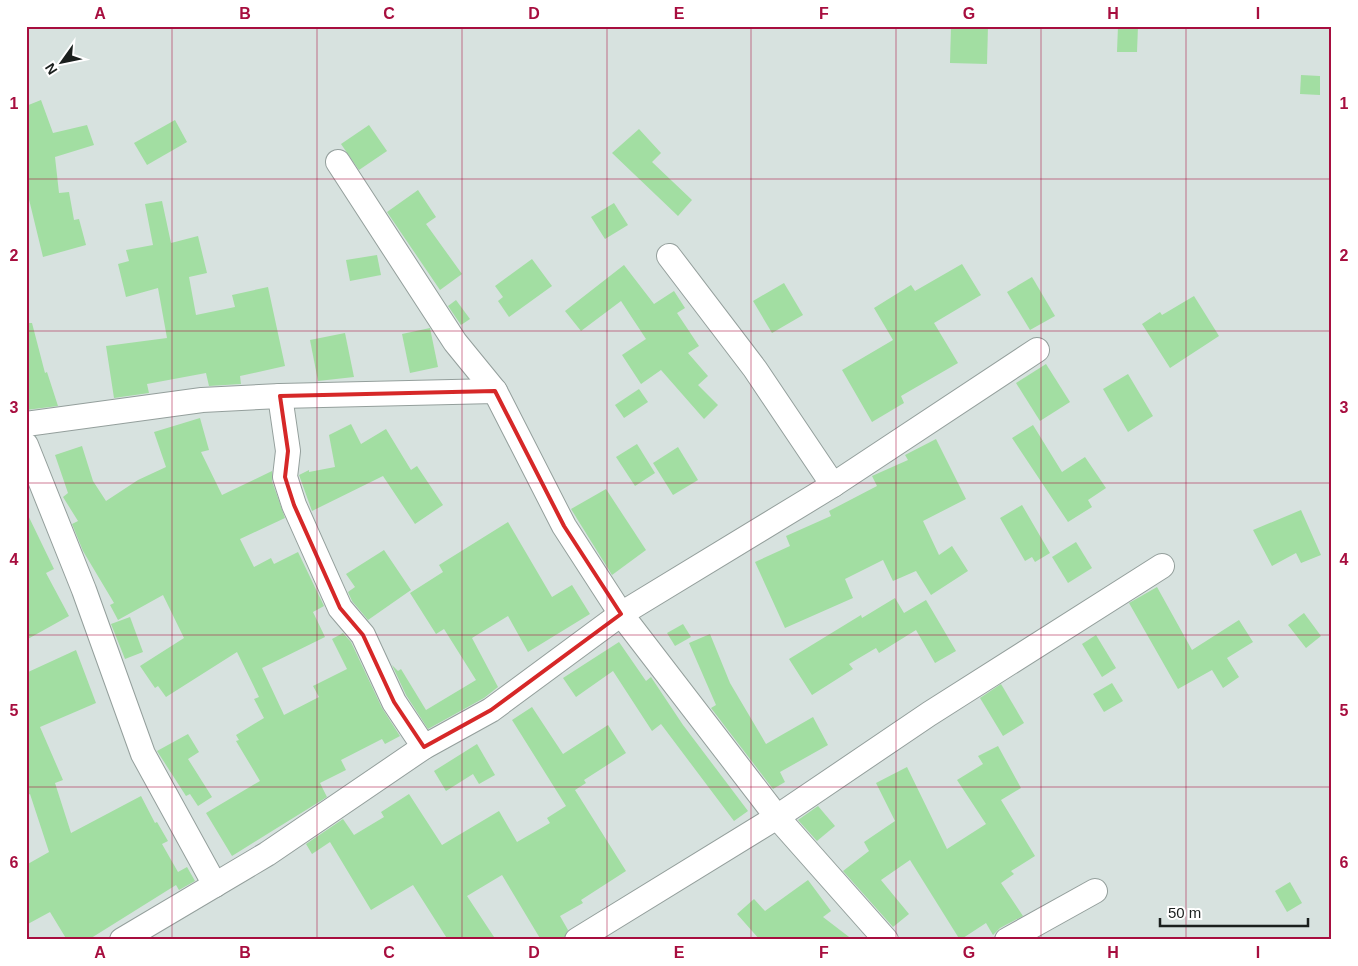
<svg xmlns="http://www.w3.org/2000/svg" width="1358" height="966" font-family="Arial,sans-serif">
<rect width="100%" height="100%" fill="#d7e2df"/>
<g fill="#a2dea2">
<path d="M 951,26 L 988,26 L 987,64 L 950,63 Z"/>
<path d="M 1118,26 L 1138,26 L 1137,52 L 1117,52 Z"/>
<path d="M 1301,75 L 1320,76 L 1320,95 L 1300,94 Z"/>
<path d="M 41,100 L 53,133 L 87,125 L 94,145 L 55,157 L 59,193 L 69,192 L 74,220 L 79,219 L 86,245 L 43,257 L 26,187 L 26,106 Z"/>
<path d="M 175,120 L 187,142 L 147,165 L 134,143 Z"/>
<path d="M 369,125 L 387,151 L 359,170 L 341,144 Z"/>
<path d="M 639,129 L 661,153 L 652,162 L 692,200 L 678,216 L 612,153 Z"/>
<path d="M 418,190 L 436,217 L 426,224 L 462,274 L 440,290 L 387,212 Z"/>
<path d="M 162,201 L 171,243 L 198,236 L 207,273 L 189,277 L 196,315 L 235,307 L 232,295 L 268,287 L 285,366 L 240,376 L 241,384 L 209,386 L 206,373 L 147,384 L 149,393 L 114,398 L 106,346 L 167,338 L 158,288 L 126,297 L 118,264 L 129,261 L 126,250 L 153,245 L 145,204 Z"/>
<path d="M 614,203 L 628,225 L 605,239 L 591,217 Z"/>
<path d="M 377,255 L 381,275 L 350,281 L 346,260 Z"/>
<path d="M 532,259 L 552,286 L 509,317 L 498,301 L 503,297 L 495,286 Z"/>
<path d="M 962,264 L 981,295 L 934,323 L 958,363 L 901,396 L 904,403 L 872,422 L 842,370 L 893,340 L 874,308 L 911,285 L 915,291 Z"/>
<path d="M 624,265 L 654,304 L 674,291 L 685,308 L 677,313 L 699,346 L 688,353 L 708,376 L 698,385 L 718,405 L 704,419 L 661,370 L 641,384 L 622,355 L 646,339 L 621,301 L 581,331 L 565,311 Z"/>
<path d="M 1032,277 L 1055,316 L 1030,330 L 1007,292 Z"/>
<path d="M 784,283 L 803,315 L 772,333 L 753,301 Z"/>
<path d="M 1194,296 L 1219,336 L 1170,368 L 1142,324 L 1160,312 L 1162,315 Z"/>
<path d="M 456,300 L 470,319 L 461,325 L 448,306 Z"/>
<path d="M 26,323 L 32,323 L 45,373 L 47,372 L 58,406 L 26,410 Z"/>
<path d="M 430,328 L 438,367 L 410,373 L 402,334 Z"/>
<path d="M 345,333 L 354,377 L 318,381 L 310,340 Z"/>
<path d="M 1046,364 L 1070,402 L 1040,421 L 1016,383 Z"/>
<path d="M 1128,374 L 1153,416 L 1128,432 L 1103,389 Z"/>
<path d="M 639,389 L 648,402 L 624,418 L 615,405 Z"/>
<path d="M 200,418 L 209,450 L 201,452 L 222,495 L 272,471 L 272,481 L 285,518 L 240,539 L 254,567 L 271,558 L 274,564 L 298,552 L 324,606 L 313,612 L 325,637 L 262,668 L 284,715 L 319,697 L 313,686 L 347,669 L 332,639 L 343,633 L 351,642 L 382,708 L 400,736 L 385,744 L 382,739 L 341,760 L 346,770 L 320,783 L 327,797 L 232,856 L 206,813 L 260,781 L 236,741 L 239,740 L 236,735 L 264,718 L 254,699 L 259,697 L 237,652 L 166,697 L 158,686 L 155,688 L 140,666 L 184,638 L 163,595 L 118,620 L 110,605 L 114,603 L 83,551 L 72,524 L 78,521 L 63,497 L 68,493 L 55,455 L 82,446 L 93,481 L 106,501 L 138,480 L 166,467 L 154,432 Z"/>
<path d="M 351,424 L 361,444 L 386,429 L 411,470 L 417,466 L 443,505 L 415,524 L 383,476 L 312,511 L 299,475 L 309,470 L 309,472 L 335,467 L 329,435 Z"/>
<path d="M 1033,425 L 1062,472 L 1085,457 L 1106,488 L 1088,500 L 1092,507 L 1068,522 L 1012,438 Z"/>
<path d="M 936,439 L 966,499 L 923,521 L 939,555 L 952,546 L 968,571 L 931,595 L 916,571 L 893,581 L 883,560 L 845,579 L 853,598 L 785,628 L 755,562 L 790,546 L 786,536 L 831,516 L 829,511 L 877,486 L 872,476 L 908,460 L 905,455 Z"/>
<path d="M 637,444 L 655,473 L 635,486 L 616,457 Z"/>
<path d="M 678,447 L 698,480 L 673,495 L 653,463 Z"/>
<path d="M 606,489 L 646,550 L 612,575 L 571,509 Z"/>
<path d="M 1022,505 L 1050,553 L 1035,562 L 1032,557 L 1025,561 L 1000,518 Z"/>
<path d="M 1301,510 L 1321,555 L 1301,563 L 1296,553 L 1272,566 L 1253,530 Z"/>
<path d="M 26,511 L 54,569 L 46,573 L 69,616 L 26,640 Z"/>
<path d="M 508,522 L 552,597 L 572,585 L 590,614 L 528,652 L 508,616 L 472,638 L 498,687 L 484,698 L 428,729 L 406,695 L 392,665 L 398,671 L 401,669 L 426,710 L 476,680 L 444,629 L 436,634 L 410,593 L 443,572 L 439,565 Z"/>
<path d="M 1076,542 L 1092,568 L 1068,583 L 1052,557 Z"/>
<path d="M 384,550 L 411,590 L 368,620 L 352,601 L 348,592 L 355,587 L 346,574 Z"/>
<path d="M 1157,587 L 1192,650 L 1239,620 L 1253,642 L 1227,658 L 1239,677 L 1223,688 L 1212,670 L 1178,689 L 1129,603 Z"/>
<path d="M 895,598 L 904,613 L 926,600 L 956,651 L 935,663 L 916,630 L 879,653 L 876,648 L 849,664 L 853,669 L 812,695 L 789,659 L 861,615 L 862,618 Z"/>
<path d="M 1304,613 L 1321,636 L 1306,648 L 1288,625 Z"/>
<path d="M 130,617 L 143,652 L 125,659 L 111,624 Z"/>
<path d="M 683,624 L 691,637 L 675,646 L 667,633 Z"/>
<path d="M 710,634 L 730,683 L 766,744 L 813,717 L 828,745 L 780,772 L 785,782 L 773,789 L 711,708 L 716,705 L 689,643 Z"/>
<path d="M 1096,635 L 1116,668 L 1102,677 L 1082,644 Z"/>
<path d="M 619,642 L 646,681 L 651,677 L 683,725 L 748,811 L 734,821 L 661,724 L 652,731 L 613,671 L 576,697 L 563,678 Z"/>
<path d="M 76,650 L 96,703 L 40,727 L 63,780 L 55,783 L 71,833 L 141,796 L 155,823 L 157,822 L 168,841 L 162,844 L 178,872 L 187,867 L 195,881 L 179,890 L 176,885 L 88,940 L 67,940 L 50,912 L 26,925 L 26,865 L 49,852 L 30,794 L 26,796 L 26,673 Z"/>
<path d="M 1112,683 L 1123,701 L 1104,712 L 1093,694 Z"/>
<path d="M 1001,684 L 1024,723 L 1003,736 L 980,698 Z"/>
<path d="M 532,707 L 563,754 L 608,725 L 626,753 L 584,780 L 586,783 L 575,790 L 626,871 L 581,900 L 583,903 L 560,916 L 568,930 L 564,938 L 541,940 L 502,875 L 467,896 L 496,940 L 448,940 L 413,885 L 371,910 L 330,842 L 312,854 L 306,844 L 343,819 L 354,835 L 384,817 L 381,812 L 409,794 L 442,845 L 499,811 L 517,842 L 550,823 L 547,818 L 566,806 L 512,720 Z"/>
<path d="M 188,734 L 199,752 L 188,759 L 212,797 L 198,806 L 190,794 L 186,796 L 157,751 Z"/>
<path d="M 477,744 L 495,775 L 479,784 L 473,774 L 446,791 L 434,771 Z"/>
<path d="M 998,746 L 1021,788 L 1001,800 L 1035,856 L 1011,871 L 1014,874 L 1001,883 L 1023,916 L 1000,928 L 993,935 L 986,923 L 960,940 L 910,860 L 881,880 L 909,914 L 893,927 L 843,871 L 869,851 L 864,842 L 895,821 L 876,783 L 907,767 L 947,849 L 986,824 L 957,780 L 983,764 L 978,756 Z"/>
<path d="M 818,806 L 835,826 L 817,841 L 798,820 Z"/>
<path d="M 808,880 L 831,911 L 823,917 L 853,940 L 760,940 L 737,914 L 754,899 L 765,911 Z"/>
<path d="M 1290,882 L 1302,903 L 1287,912 L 1275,891 Z"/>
</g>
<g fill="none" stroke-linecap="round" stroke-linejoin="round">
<defs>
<g id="street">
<path d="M 338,162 L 455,342 L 495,391"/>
<path d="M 669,256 L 755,369 L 833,485"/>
<path d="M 280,396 L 288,451 L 285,477 L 294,505 L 340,608 L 363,635 L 394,702 L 424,747"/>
<path d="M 26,424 L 202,400 L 280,396 L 495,391 L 564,526 L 621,614 L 777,817 L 886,940"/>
<path d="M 26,445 L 84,590 L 143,754 L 215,885"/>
<path d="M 122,940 L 267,854 L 424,747 L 491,710 L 621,614 L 833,485 L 1037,350"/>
<path d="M 577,940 L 777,817 L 929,714 L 1162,566"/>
<path d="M 1007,940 L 1095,891"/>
</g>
</defs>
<use href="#street" stroke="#949f9c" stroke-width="26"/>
<use href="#street" stroke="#fff" stroke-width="24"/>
</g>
<path fill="none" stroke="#d62828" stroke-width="4" stroke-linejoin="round" d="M 495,391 L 564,526 L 621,614 L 491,710 L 424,747 L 394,702 L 363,635 L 340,608 L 294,505 L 285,477 L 288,451 L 280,396 Z"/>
<path fill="none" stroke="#a70e3f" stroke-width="1" stroke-opacity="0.55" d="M 172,26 L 172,940M 317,26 L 317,940M 462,26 L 462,940M 607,26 L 607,940M 751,26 L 751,940M 896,26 L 896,940M 1041,26 L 1041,940M 1186,26 L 1186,940M 26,179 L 1332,179M 26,331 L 1332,331M 26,483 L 1332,483M 26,635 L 1332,635M 26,787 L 1332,787"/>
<rect width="1358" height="966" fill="none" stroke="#ffffff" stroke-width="55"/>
<g transform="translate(62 62) rotate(237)" stroke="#ffffff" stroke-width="4" paint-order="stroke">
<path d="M0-4L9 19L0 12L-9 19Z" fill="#1a1f1d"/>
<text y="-8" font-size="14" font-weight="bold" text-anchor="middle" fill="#1a1f1d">N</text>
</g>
<path d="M1160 918v8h148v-8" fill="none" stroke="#1a1f1d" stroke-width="2.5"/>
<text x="1168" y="918" font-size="15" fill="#1a1f1d" stroke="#ffffff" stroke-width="4" paint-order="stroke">50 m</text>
<rect x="28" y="28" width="1302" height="910" fill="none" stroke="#a70e3f" stroke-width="2"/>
<g font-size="16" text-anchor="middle" font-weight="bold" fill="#a70e3f">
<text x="100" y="19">A</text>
<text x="245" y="19">B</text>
<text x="389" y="19">C</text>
<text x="534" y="19">D</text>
<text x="679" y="19">E</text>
<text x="824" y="19">F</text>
<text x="969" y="19">G</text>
<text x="1113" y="19">H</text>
<text x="1258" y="19">I</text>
<text x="14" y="109">1</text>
<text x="1344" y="109">1</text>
<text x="14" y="261">2</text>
<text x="1344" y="261">2</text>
<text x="14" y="413">3</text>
<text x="1344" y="413">3</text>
<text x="14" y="565">4</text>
<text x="1344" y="565">4</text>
<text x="14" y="716">5</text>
<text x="1344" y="716">5</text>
<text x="14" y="868">6</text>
<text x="1344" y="868">6</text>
<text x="100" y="958">A</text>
<text x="245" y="958">B</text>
<text x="389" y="958">C</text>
<text x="534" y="958">D</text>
<text x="679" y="958">E</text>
<text x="824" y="958">F</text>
<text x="969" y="958">G</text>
<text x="1113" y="958">H</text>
<text x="1258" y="958">I</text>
</g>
</svg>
